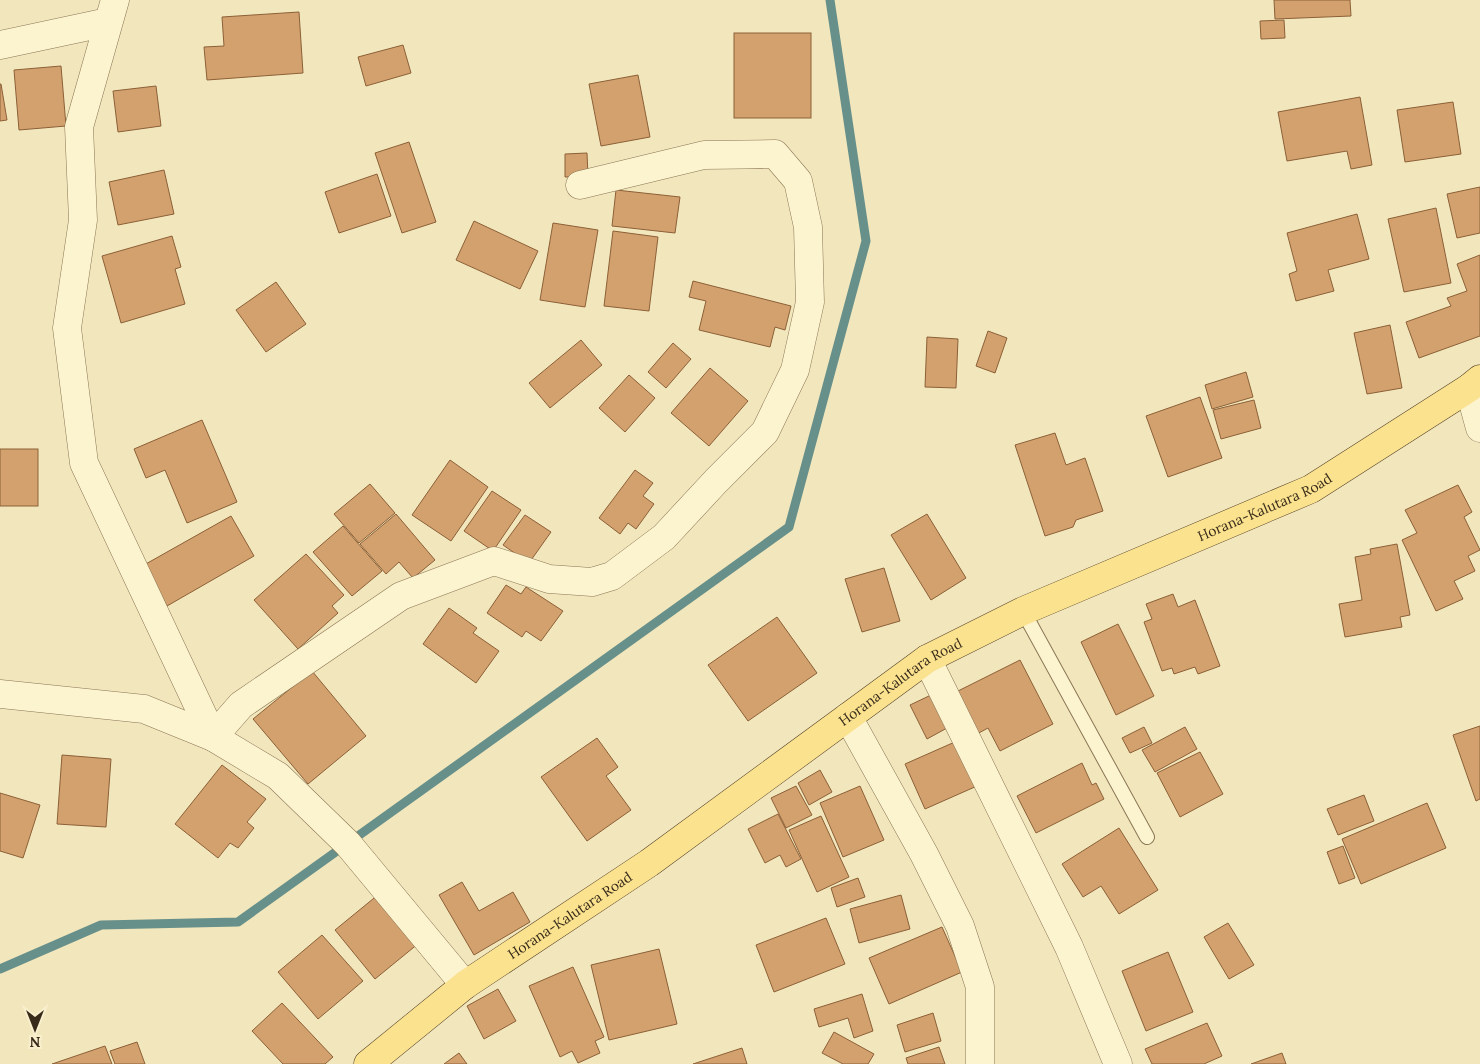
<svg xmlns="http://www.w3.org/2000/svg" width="1480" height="1064" font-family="Lora,serif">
<rect width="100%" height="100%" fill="#f2e6bc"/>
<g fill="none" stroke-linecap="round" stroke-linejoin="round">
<path stroke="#67908a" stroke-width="9" d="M 0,969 L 101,925 L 238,922 L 789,527 L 866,241 L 830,0"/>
</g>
<g fill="#d3a16e" stroke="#8c6037">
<path d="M 1274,0 L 1350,0 L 1351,16 L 1275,19 Z"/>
<path d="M 299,12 L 303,73 L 207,80 L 204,47 L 224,46 L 222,17 Z"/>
<path d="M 1284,20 L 1285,38 L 1261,39 L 1260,21 Z"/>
<rect x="734" y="33" width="77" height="85"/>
<path d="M 403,45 L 411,73 L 366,86 L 358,57 Z"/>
<path d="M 61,66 L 66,126 L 19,130 L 14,70 Z"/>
<path d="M 638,75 L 650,137 L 601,146 L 589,84 Z"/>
<path d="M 0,84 L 1,84 L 7,120 L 0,121 Z"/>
<path d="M 156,86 L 161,126 L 118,132 L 113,91 Z"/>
<path d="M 1360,97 L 1372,165 L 1351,169 L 1347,151 L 1287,161 L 1278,112 Z"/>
<path d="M 1453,102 L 1461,154 L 1405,162 L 1397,110 Z"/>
<path d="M 409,142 L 436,222 L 402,233 L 375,153 Z"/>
<path d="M 587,153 L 588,176 L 565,177 L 565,154 Z"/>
<path d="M 164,170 L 174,214 L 118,225 L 109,182 Z"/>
<path d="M 377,174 L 391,216 L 339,233 L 325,192 Z"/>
<path d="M 1480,187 L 1480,233 L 1457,238 L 1447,194 Z"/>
<path d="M 616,190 L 680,197 L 675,233 L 612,226 Z"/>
<path d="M 1436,208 L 1451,283 L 1404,292 L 1388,219 Z"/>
<path d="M 1357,214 L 1369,259 L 1328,270 L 1334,291 L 1296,301 L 1289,274 L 1297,271 L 1287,233 Z"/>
<path d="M 474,221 L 538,251 L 520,289 L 456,260 Z"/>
<path d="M 553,223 L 598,230 L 585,307 L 540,300 Z"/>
<path d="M 613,231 L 658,237 L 649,311 L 604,306 Z"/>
<path d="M 172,236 L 181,267 L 175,269 L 185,304 L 121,323 L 102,256 Z"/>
<path d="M 1480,255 L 1480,336 L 1419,358 L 1406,322 L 1451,306 L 1447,298 L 1467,291 L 1457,264 Z"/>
<path d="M 693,281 L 791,306 L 785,330 L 775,327 L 770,347 L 699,330 L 706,301 L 689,297 Z"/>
<path d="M 276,282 L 306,324 L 266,352 L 236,310 Z"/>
<path d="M 1390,325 L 1402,388 L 1367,394 L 1354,333 Z"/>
<path d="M 988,331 L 1007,338 L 995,373 L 976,366 Z"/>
<path d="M 927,337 L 958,339 L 956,388 L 925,387 Z"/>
<path d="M 581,340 L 602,365 L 550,408 L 529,383 Z"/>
<path d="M 673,343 L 691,359 L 666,388 L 648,372 Z"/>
<path d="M 710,368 L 748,401 L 709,446 L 671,413 Z"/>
<path d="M 1246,372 L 1253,397 L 1212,409 L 1205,385 Z"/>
<path d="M 629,375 L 655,398 L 625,432 L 599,408 Z"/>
<path d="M 1200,397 L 1222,458 L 1168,477 L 1146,416 Z"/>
<path d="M 1254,400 L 1261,428 L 1221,439 L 1213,410 Z"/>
<path d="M 202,420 L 237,502 L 187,523 L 165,470 L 146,478 L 134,449 Z"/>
<path d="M 1055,433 L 1066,465 L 1085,458 L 1103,511 L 1076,520 L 1073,527 L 1045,536 L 1015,445 Z"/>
<rect x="0" y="449" width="38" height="57"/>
<path d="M 450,460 L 488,487 L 451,541 L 412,515 Z"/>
<path d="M 635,470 L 653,483 L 643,496 L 654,504 L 636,529 L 628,523 L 620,534 L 599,518 Z"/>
<path d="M 370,484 L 395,513 L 359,543 L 334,514 Z"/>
<path d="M 1458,485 L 1472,512 L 1464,517 L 1480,550 L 1468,556 L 1475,571 L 1454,581 L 1463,599 L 1436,611 L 1402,540 L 1417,533 L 1405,510 Z"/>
<path d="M 492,491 L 521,510 L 493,551 L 464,531 Z"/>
<path d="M 396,514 L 435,560 L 413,578 L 399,562 L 386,574 L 360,544 Z"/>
<path d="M 927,514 L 966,578 L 931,600 L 891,535 Z"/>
<path d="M 525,515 L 551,532 L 529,563 L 503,545 Z"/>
<path d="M 231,516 L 254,556 L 167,606 L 144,565 Z"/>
<path d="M 343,526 L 382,571 L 352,596 L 313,552 Z"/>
<path d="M 1397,544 L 1410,615 L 1400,617 L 1402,627 L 1345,637 L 1339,604 L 1362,600 L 1355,557 L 1371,554 L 1370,549 Z"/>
<path d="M 306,554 L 344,595 L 332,606 L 338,613 L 298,649 L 254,600 Z"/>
<path d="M 884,568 L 900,621 L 862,632 L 845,579 Z"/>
<path d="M 506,585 L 521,594 L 526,587 L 563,611 L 541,641 L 526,631 L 522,637 L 487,613 Z"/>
<path d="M 1173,594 L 1178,607 L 1195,600 L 1220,666 L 1198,674 L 1195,667 L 1174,674 L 1172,668 L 1162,671 L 1144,622 L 1152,619 L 1146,604 Z"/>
<path d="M 449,608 L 477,628 L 473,633 L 499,651 L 476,683 L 423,644 Z"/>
<path d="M 777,617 L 817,673 L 748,721 L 708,665 Z"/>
<path d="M 1118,624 L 1154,696 L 1116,715 L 1081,642 Z"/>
<path d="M 1020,660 L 1053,724 L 1000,751 L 988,728 L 977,734 L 956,692 Z"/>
<path d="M 312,671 L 366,736 L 308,784 L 253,719 Z"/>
<path d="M 931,695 L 947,728 L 927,739 L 910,705 Z"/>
<path d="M 1480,726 L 1480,799 L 1476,801 L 1453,735 Z"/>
<path d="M 1144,727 L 1152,743 L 1130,753 L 1122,738 Z"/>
<path d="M 1185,727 L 1197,749 L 1155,772 L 1142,750 Z"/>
<path d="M 597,738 L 618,767 L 606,776 L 631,810 L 587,841 L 541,777 Z"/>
<path d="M 957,741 L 977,786 L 925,809 L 905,764 Z"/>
<path d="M 1200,752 L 1223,794 L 1180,817 L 1157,773 Z"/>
<path d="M 62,755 L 111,759 L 106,827 L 57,824 Z"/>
<path d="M 1082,763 L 1092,785 L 1096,783 L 1104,799 L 1036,833 L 1017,796 Z"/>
<path d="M 222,765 L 266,799 L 247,822 L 254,828 L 238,848 L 230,843 L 218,858 L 175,824 Z"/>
<path d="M 820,770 L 832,792 L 809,805 L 798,783 Z"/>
<path d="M 796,786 L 812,815 L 786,828 L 771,798 Z"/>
<path d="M 860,786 L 884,840 L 843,857 L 820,803 Z"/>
<path d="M 0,793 L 40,805 L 23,858 L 0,851 Z"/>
<path d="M 1364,795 L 1374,821 L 1338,835 L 1327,809 Z"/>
<path d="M 1427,803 L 1446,848 L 1361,884 L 1342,839 Z"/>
<path d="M 778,814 L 801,859 L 786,867 L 780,855 L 765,863 L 748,829 Z"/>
<path d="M 821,816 L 849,877 L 817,892 L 789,830 Z"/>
<path d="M 1119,828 L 1158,890 L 1119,914 L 1101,886 L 1083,897 L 1062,864 Z"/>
<path d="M 1343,846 L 1355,878 L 1339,884 L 1327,852 Z"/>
<path d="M 858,878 L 865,897 L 837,907 L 831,888 Z"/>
<path d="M 462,882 L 479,911 L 513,892 L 530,922 L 474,955 L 439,895 Z"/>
<path d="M 379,894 L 419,943 L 375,979 L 335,930 Z"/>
<path d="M 901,895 L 910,929 L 859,943 L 850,909 Z"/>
<path d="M 826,918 L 845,964 L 774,992 L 756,945 Z"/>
<path d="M 1228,923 L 1254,965 L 1229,979 L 1204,937 Z"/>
<path d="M 942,927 L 962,972 L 889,1004 L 869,958 Z"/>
<path d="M 322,935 L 363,981 L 318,1019 L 278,972 Z"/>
<path d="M 659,949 L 677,1024 L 609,1040 L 591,965 Z"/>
<path d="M 1168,952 L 1193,1012 L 1146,1031 L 1122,971 Z"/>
<path d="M 573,967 L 604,1037 L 595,1041 L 600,1053 L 578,1063 L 572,1051 L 560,1057 L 529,986 Z"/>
<path d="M 498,989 L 516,1021 L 484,1039 L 467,1006 Z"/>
<path d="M 862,994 L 873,1031 L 854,1038 L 848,1018 L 819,1027 L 814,1009 Z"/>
<path d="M 282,1003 L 333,1057 L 325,1064 L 283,1064 L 252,1031 Z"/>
<path d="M 933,1013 L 941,1041 L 905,1052 L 897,1025 Z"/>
<path d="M 1207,1023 L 1222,1056 L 1204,1064 L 1152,1064 L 1145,1049 Z"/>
<path d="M 834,1032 L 874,1054 L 868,1064 L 843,1064 L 822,1053 Z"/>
<path d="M 137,1042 L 145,1064 L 115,1064 L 110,1051 Z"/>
<path d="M 105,1046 L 112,1064 L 52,1064 Z"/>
<path d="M 939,1047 L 945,1064 L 908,1064 L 906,1058 Z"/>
<path d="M 742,1048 L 747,1064 L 693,1064 Z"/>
<path d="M 459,1053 L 467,1064 L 444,1064 Z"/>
<path d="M 1282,1053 L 1286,1064 L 1251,1064 Z"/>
</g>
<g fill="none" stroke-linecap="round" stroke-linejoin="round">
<defs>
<path id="lane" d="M 1023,611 L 1147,837"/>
<g id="street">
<path d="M 115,0 L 79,127 L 83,220 L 67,328 L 84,463 L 213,737 L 241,705 L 401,596 L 494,561 L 549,579 L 592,582 L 612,576 L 664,537 L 716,481 L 765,432 L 795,370 L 810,302 L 808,227 L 798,181 L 775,154 L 704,155 L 580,185"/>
<path d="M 0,45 L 108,22"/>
<path d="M 1469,388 L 1480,428"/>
<path d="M 927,659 L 1069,947 L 1118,1064"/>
<path d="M 0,694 L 144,709 L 213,737 L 278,776 L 348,844 L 465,985"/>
<path d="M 848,717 L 924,854 L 960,926 L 980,987 L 980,1064"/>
</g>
<g id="primary">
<path id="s1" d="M 368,1064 L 465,985 L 649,863 L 927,659 L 1023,611 L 1311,489 L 1469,388 L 1480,379"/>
</g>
</defs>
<use href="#lane" stroke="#8a7654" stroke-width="16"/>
<use href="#street" stroke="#8a7654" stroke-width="29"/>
<use href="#primary" stroke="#574329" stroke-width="29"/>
<use href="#lane" stroke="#fcf3cf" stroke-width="14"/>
<use href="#street" stroke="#fcf3cf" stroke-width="28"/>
<use href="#primary" stroke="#fae28f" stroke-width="28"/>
</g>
<g text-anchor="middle" stroke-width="5" stroke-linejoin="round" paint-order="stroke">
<g font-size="14" fill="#382b1a" stroke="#f8efcc">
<text dy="5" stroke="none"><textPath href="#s1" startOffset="1061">Horana-Kalutara Road</textPath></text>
<text dy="5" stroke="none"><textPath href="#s1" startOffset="656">Horana-Kalutara Road</textPath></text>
<text dy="5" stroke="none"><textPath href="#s1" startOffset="251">Horana-Kalutara Road</textPath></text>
</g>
</g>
<g transform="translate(35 1029) rotate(180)" stroke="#f8efcc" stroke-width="4" paint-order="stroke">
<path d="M0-4L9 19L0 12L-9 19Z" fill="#382b1a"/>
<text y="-8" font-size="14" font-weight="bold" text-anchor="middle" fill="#382b1a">N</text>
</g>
</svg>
